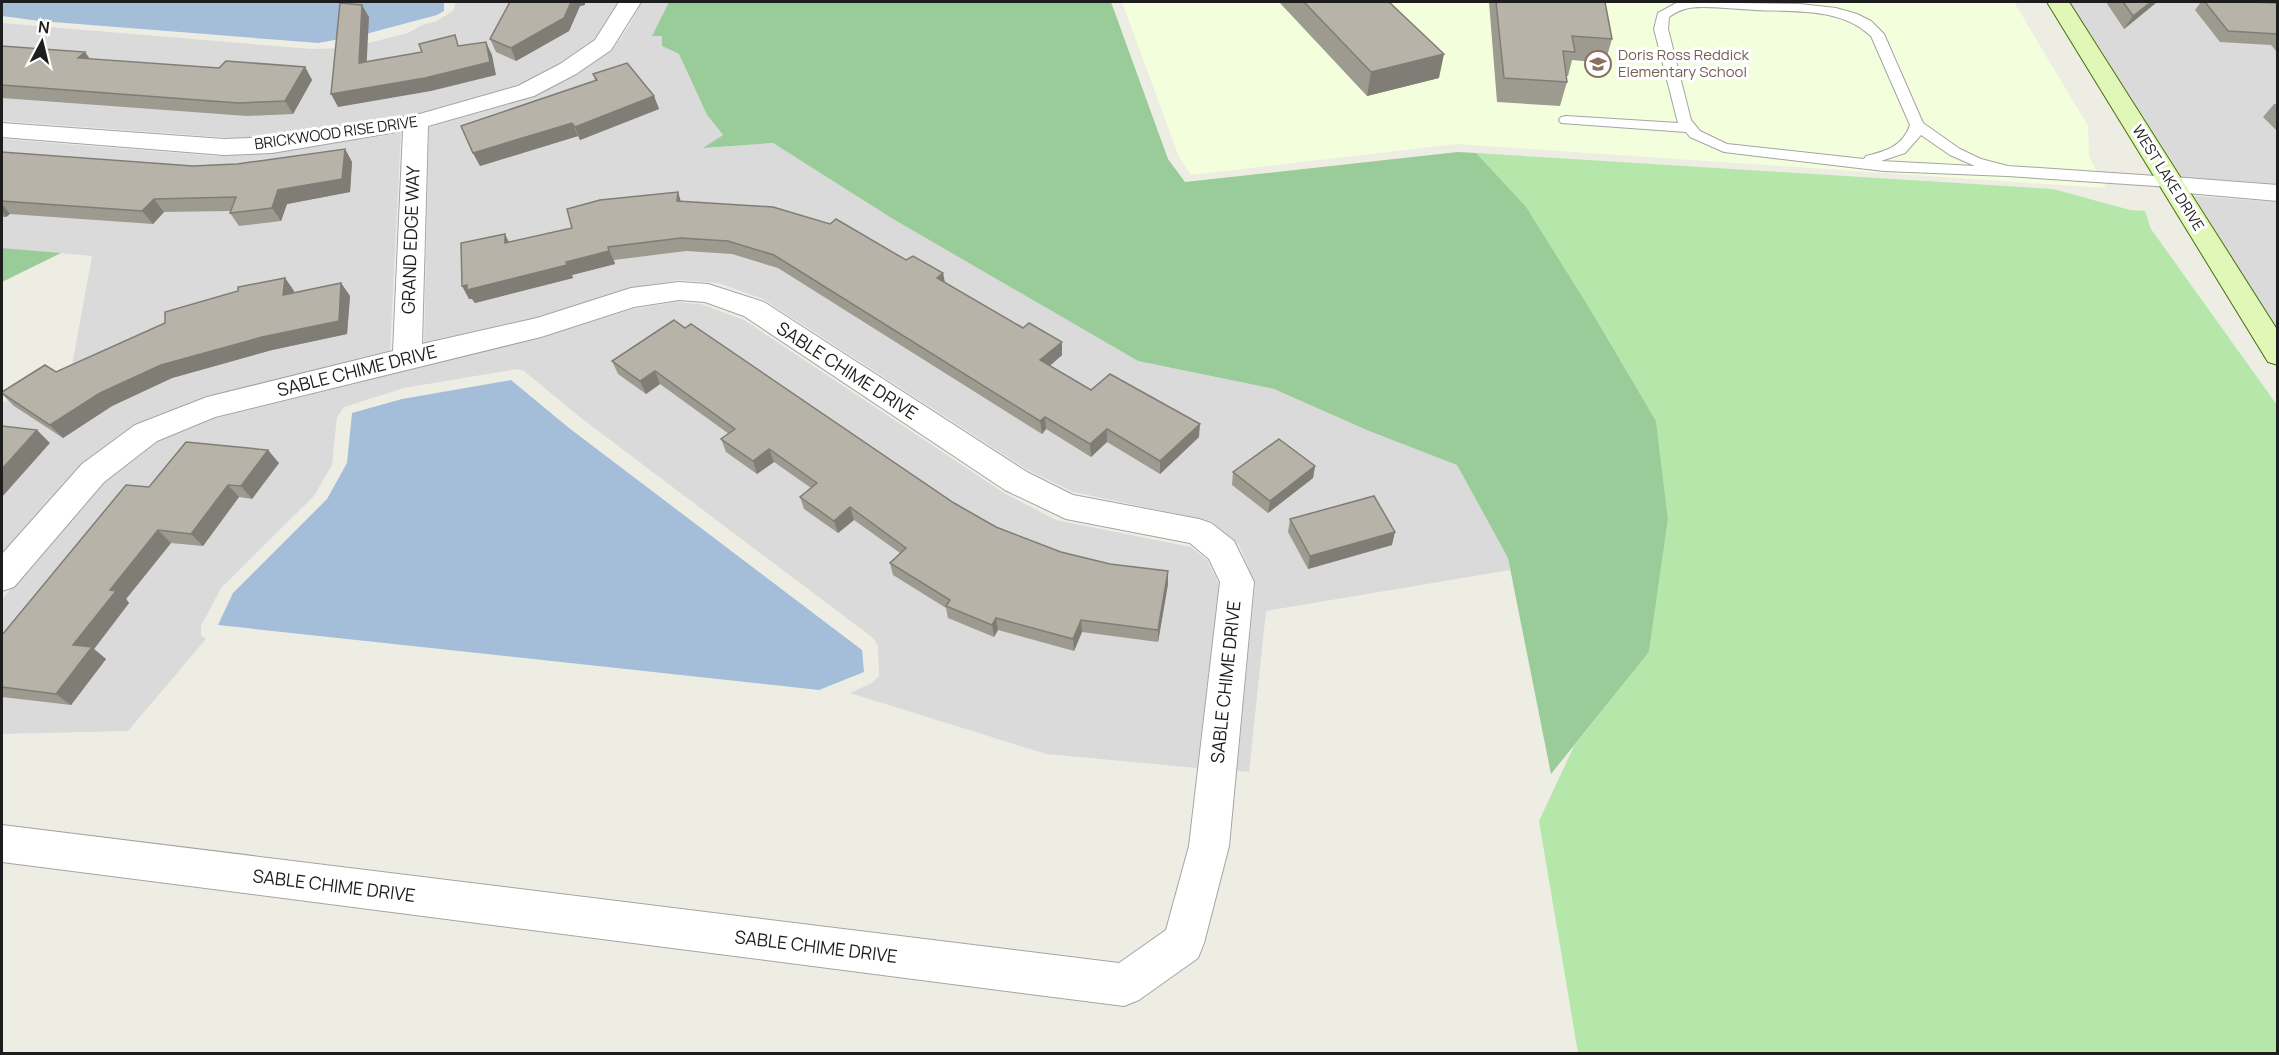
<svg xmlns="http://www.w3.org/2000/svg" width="2279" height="1055" font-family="Manrope,sans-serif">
<rect width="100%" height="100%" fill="#eeede3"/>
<g fill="#dbdada">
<path d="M 455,2 L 618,2 L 593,42 L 560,65 L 522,85 L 416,114 L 277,136 L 232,138 L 2,121 L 2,23 L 312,49 L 349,48 L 408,33 L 422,25 L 437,21 L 454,10 Z"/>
<path d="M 641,2 L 669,2 L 653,35 L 662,36 L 662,46 L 679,54 L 707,115 L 723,135 L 705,148 L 773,143 L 893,219 L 1138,361 L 1274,389 L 1369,431 L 1457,465 L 1508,558 L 1510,570 L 1266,611 L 1249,772 L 1237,771 L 1255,584 L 1239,545 L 1211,521 L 1073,492 L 1026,469 L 763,299 L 718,283 L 680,280 L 629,288 L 540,317 L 424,343 L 429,127 L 529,98 L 576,73 L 615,46 L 630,24 Z"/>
<path d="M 2070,2 L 2277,2 L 2277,184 L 2182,177 Z"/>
<path d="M 401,133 L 390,351 L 210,396 L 144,422 L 78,471 L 2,557 L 2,403 L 72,365 L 92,256 L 2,248 L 2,139 L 216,156 L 269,153 Z"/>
<path d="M 2194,196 L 2277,202 L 2277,330 Z"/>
<path d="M 676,302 L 701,304 L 744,320 L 1004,493 L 1056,520 L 1191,547 L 1207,560 L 1219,584 L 1197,768 L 1046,754 L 850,693 L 872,683 L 879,676 L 878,646 L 873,638 L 581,418 L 524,371 L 517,369 L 404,388 L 344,407 L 337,417 L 332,465 L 314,496 L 221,588 L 201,626 L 201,635 L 206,639 L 128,731 L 2,734 L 2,599 L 106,477 L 152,443 L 207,420 L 540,338 L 632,309 Z"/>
</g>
<path fill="#f3fedc" d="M 1122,2 L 2014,2 L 2088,126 L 2089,157 L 2106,188 L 1456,144 L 1191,175 L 1179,157 Z"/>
<path fill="#b5e7aa" d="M 1476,153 L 2053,189 L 2130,210 L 2145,211 L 2151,229 L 2277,405 L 2277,1053 L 1578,1053 L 1539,821 L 1574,746 L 1649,652 L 1668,519 L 1656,421 L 1593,314 Z"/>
<g fill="#9c9">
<path d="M 669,2 L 1111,2 L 1168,159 L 1185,182 L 1458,152 L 1476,153 L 1526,207 L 1593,314 L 1656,421 L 1668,519 L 1649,652 L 1551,774 L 1508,558 L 1457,465 L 1369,431 L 1274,389 L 1138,361 L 893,219 L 773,143 L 703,148 L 723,135 L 707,115 L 679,54 L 662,46 L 662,36 L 652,36 Z"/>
<path d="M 2,248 L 61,253 L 2,282 Z"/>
</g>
<g fill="#a4beda">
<path d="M 2,2 L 444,2 L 444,11 L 437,15 L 362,35 L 318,43 L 40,21 L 2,16 Z"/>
<path d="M 511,380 L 569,428 L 862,650 L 864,672 L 819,690 L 218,625 L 233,593 L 327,499 L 347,463 L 352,413 L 402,399 Z"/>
</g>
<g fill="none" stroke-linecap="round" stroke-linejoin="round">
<defs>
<path id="lane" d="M 1678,2 L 1800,4 L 1836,8 L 1857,14 L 1871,21 L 1884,34 L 1923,123 L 1960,149 L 1981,159 L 2008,166 L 2171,177 L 2179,182 L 2171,187 L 2007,176 L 1884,171 L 1724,152 L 1690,137 L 1686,132 L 1561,123 L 1559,120 L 1561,117 L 1566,116 L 1678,123 L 1654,29 L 1658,13 ZM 1703,7 C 1720,7 1737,9 1755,10 C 1794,12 1840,7 1871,36 L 1910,125 C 1902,147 1886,151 1866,156 L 1864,159 L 1727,144 L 1700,131 L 1691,120 L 1668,29 L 1669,17 C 1680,9 1689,7 1703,7 ZM 1921,135 L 1950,155 L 1975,166 L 1881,161 L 1905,153 Z"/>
<g id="street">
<path d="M 619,2 L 641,2 L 611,50 L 576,74 L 534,96 L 428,126 L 422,344 L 537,318 L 631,288 L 679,282 L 708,284 L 764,302 L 1027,472 L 1073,495 L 1199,519 L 1211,523 L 1234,541 L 1254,582 L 1229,846 L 1204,943 L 1198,958 L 1139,1000 L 1124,1006 L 2,862 L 2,825 L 1119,963 L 1166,930 L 1189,846 L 1220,582 L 1209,559 L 1190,543 L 1066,519 L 1005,490 L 744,316 L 705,302 L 679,300 L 634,307 L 541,337 L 215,417 L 157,441 L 104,482 L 14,587 L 2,591 L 2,554 L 82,464 L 135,425 L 207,397 L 393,351 L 403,131 L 272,153 L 224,155 L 2,137 L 2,123 L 224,139 L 272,137 L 416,115 L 518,86 L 560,64 L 595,40 Z"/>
<path d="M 2173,177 L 2278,185 L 2278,201 L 2164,191 L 2160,185 L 2164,179 Z"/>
</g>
<path id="secondary" d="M 2047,2 L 2069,2 L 2278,331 L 2278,365 L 2268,362 Z"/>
</defs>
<use href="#lane" stroke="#a4a4a4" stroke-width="2"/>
<use href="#street" stroke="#a4a4a4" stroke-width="2"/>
<use href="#secondary" stroke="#456f09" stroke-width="2"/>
<use href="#lane" fill="#fff" fill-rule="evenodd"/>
<use href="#street" fill="#fff" fill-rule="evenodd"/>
<use href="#secondary" fill="#e0f7b8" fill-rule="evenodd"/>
</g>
<g fill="#9d9a90">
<path d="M 510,2 L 585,5 L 580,6 L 569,31 L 516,61 L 496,52 L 490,39 Z"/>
<path d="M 1279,2 L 1389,2 L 1439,78 L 1367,96 Z"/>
<path d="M 1489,2 L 1605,2 L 1612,39 L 1605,63 L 1572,60 L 1568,76 L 1566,76 L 1567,82 L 1560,106 L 1497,102 Z"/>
<path d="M 2106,2 L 2157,2 L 2124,29 Z"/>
<path d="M 2201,2 L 2251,2 L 2277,3 L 2277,51 L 2276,51 L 2271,45 L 2220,42 L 2195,10 Z"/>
<path d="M 2,46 L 85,52 L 90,59 L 219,68 L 305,67 L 312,80 L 293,114 L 247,116 L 2,98 Z"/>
<path d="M 593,74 L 654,96 L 659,109 L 580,140 L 578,136 L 480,166 L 473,153 L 595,80 Z"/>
<path d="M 2274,104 L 2277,104 L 2277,131 L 2263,117 Z"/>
<path d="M 345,149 L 352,162 L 350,192 L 287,204 L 281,221 L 239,226 L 230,213 L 230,211 L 164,212 L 153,224 L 10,214 L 6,217 L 2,217 L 2,152 L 193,166 L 237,164 Z"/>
<path d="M 681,201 L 906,260 L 943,273 L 945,282 L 1062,355 L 1050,366 L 1091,390 L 1199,437 L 1160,474 L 1107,442 L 1091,457 L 1046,429 L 1042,434 L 778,268 L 732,254 L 686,251 L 614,260 L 615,264 L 572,275 L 573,278 L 475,303 L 472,299 L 469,299 L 505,234 L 509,243 L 572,228 Z"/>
<path d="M 285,278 L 294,291 L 294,293 L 341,283 L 350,296 L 347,334 L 272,350 L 172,378 L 112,406 L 63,438 L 14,406 L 2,394 Z"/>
<path d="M 674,320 L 954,503 L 996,527 L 1061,552 L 1168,584 L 1158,642 L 1082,632 L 1074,651 L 998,630 L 994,637 L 948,618 L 946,608 L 893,575 L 890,563 L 900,553 L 854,520 L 838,533 L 804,509 L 800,497 L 811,488 L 774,462 L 757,474 L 726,452 L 721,439 L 729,434 L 660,384 L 646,394 L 618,374 L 612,361 Z"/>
<path d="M 279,463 L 252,499 L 239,497 L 203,546 L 171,543 L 126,599 L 129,603 L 94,649 L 106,659 L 71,705 L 2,697 L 2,635 L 149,487 Z"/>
<path d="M 1315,466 L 1313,478 L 1268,513 L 1232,485 L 1233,472 Z"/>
<path d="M 1290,519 L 1392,545 L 1308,569 L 1288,532 Z"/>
</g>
<g fill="#807d76">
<path d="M 571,2 L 585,2 L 585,5 L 580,6 L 569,31 L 516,61 L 511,48 Z"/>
<path d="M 2151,2 L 2157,2 L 2124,29 L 2133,16 Z"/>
<path d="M 362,5 L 369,17 L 366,76 L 359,63 Z"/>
<path d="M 486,42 L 492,55 L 496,75 L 431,91 L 338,107 L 331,94 Z"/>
<path d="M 85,52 L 94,65 L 78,58 Z"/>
<path d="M 1444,54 L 1439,78 L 1367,96 L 1371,72 Z"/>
<path d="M 305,67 L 312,80 L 293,114 L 285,101 Z"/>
<path d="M 654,96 L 659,109 L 580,140 L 575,127 Z"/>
<path d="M 572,123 L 578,136 L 480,166 L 473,153 Z"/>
<path d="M 345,149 L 352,162 L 350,192 L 287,204 L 281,221 L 272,208 L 278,190 Z"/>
<path d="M 678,192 L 682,205 L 677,201 Z"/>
<path d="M 154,199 L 164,212 L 153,224 L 142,211 Z"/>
<path d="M 2,204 L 10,214 L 6,217 L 2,212 Z"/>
<path d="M 505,234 L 511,247 L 505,243 Z"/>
<path d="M 608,247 L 615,264 L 572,275 L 573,278 L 475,303 L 472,299 L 469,299 L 462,286 L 566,262 Z"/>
<path d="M 943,273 L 945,286 L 937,278 Z"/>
<path d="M 285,278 L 294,291 L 292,308 L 283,295 Z"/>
<path d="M 341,283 L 350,296 L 347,334 L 272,350 L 172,378 L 112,406 L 63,438 L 50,425 L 100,393 Z"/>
<path d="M 1062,342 L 1062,355 L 1041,373 L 1040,360 Z"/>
<path d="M 655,371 L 660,384 L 646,394 L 640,381 Z"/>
<path d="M 1045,417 L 1046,429 L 1042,434 L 1040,421 Z"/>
<path d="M 1200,424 L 1199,437 L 1160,474 L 1160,461 Z"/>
<path d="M 1107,429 L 1107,442 L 1091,457 L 1090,444 Z"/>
<path d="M 37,430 L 50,443 L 2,497 L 2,469 Z"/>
<path d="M 769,449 L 774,462 L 757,474 L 753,461 Z"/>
<path d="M 268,450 L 279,463 L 252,499 L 241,486 Z"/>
<path d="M 1315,466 L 1313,478 L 1268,513 L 1270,501 Z"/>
<path d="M 228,485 L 239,497 L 203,546 L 191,534 Z"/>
<path d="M 850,507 L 854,520 L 838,533 L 834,521 Z"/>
<path d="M 158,530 L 171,543 L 126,599 L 129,603 L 94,649 L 106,659 L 71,705 L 56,694 L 73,645 L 110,590 Z"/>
<path d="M 1395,532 L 1392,545 L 1308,569 L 1310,556 Z"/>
<path d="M 1168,571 L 1168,584 L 1158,642 L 1158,630 Z"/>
<path d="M 996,618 L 998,630 L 994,637 L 992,625 Z"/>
<path d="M 1081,620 L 1082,632 L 1074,651 L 1073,639 Z"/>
</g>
<g fill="#b7b3a8" stroke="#807d76" stroke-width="1.5">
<path d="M 510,2 L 571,2 L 564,18 L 511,48 L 490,39 Z"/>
<path d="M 1304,2 L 1389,2 L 1444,54 L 1371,72 Z"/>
<path d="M 1496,2 L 1605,2 L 1612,39 L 1572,36 L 1575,52 L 1563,51 L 1567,82 L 1504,78 Z"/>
<path d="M 2123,2 L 2151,2 L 2133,16 Z"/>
<path d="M 2205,2 L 2251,2 L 2277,3 L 2277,34 L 2228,31 Z"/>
<path d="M 340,3 L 362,5 L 359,63 L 422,52 L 419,44 L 455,35 L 458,46 L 486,42 L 490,62 L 425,78 L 331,94 Z"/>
<path d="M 2,46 L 85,52 L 78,58 L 219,68 L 226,61 L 305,67 L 285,101 L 238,103 L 2,85 Z"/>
<path d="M 627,63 L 654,96 L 575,127 L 572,123 L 473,153 L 461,126 L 597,80 L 593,74 Z"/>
<path d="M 345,149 L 342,179 L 278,190 L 272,208 L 230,213 L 236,197 L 154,199 L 142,211 L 2,201 L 2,152 L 193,166 L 237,164 Z"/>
<path d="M 678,192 L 677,201 L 773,207 L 830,224 L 836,219 L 906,260 L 913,256 L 943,273 L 937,278 L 1023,328 L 1029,323 L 1062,342 L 1040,360 L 1091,390 L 1110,374 L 1200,424 L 1160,461 L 1107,429 L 1090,444 L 1045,417 L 1040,421 L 774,255 L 728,241 L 681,238 L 608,247 L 609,251 L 566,262 L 567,265 L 467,290 L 467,285 L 462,286 L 461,243 L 505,234 L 505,243 L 572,228 L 567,209 L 600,200 Z"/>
<path d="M 285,278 L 283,295 L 341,283 L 339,321 L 262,337 L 161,365 L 100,393 L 50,425 L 2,393 L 2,392 L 45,365 L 56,372 L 165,323 L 165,312 L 238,291 L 238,287 Z"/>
<path d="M 674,320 L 685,328 L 691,324 L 954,503 L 996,527 L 1061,552 L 1110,564 L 1168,571 L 1158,630 L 1081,620 L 1073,639 L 996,618 L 992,625 L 946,606 L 950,600 L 890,563 L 906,548 L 850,507 L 834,521 L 800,497 L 817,483 L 769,449 L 753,461 L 721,439 L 735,429 L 655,371 L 640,381 L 612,361 Z"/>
<path d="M 2,426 L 37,430 L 2,469 Z"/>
<path d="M 1279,439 L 1315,466 L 1270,501 L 1233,472 Z"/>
<path d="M 186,442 L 268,450 L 241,486 L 228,485 L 191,534 L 158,530 L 110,590 L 116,591 L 73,645 L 92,647 L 56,694 L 2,687 L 2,635 L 126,485 L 149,487 Z"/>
<path d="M 1374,496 L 1395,532 L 1310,556 L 1290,519 Z"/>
</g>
<defs>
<symbol id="school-ring" viewBox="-11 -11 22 22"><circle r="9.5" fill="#fff" stroke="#8d6e63" stroke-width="1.5"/><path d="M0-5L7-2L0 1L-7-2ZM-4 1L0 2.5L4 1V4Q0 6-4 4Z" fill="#8d6e63"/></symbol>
</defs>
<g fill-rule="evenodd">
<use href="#school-ring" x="1583" y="49" width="30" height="30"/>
</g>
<g text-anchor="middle" stroke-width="6" stroke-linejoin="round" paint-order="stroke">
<g font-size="15" fill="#785e54" stroke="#fff" text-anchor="start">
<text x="1618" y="60">Doris Ross Reddick<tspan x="1618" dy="17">Elementary School</tspan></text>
</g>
<g font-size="15" fill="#1d1d1d" stroke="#fff">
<text transform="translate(336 133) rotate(-8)" y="5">BRICKWOOD RISE DRIVE</text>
<text transform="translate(2168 178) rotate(58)" y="5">WEST LAKE DRIVE</text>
</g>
<g font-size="18" fill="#1d1d1d" stroke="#fff">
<text transform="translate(411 240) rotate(-88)" y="6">GRAND EDGE WAY</text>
<text transform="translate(357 371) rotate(-14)" y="6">SABLE CHIME DRIVE</text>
<text transform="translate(847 371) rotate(33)" y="6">SABLE CHIME DRIVE</text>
<text transform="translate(1226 682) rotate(-84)" y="6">SABLE CHIME DRIVE</text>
<text transform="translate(334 886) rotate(7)" y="6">SABLE CHIME DRIVE</text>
<text transform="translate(816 947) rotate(7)" y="6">SABLE CHIME DRIVE</text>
</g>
</g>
<rect width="2279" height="1055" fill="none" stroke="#1d1d1d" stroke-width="6"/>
<g transform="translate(42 42) rotate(7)" stroke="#ffffff" stroke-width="4.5" paint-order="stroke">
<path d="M0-4.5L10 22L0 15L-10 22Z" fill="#1d1d1d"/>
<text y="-9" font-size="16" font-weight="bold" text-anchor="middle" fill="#1d1d1d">N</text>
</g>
</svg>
